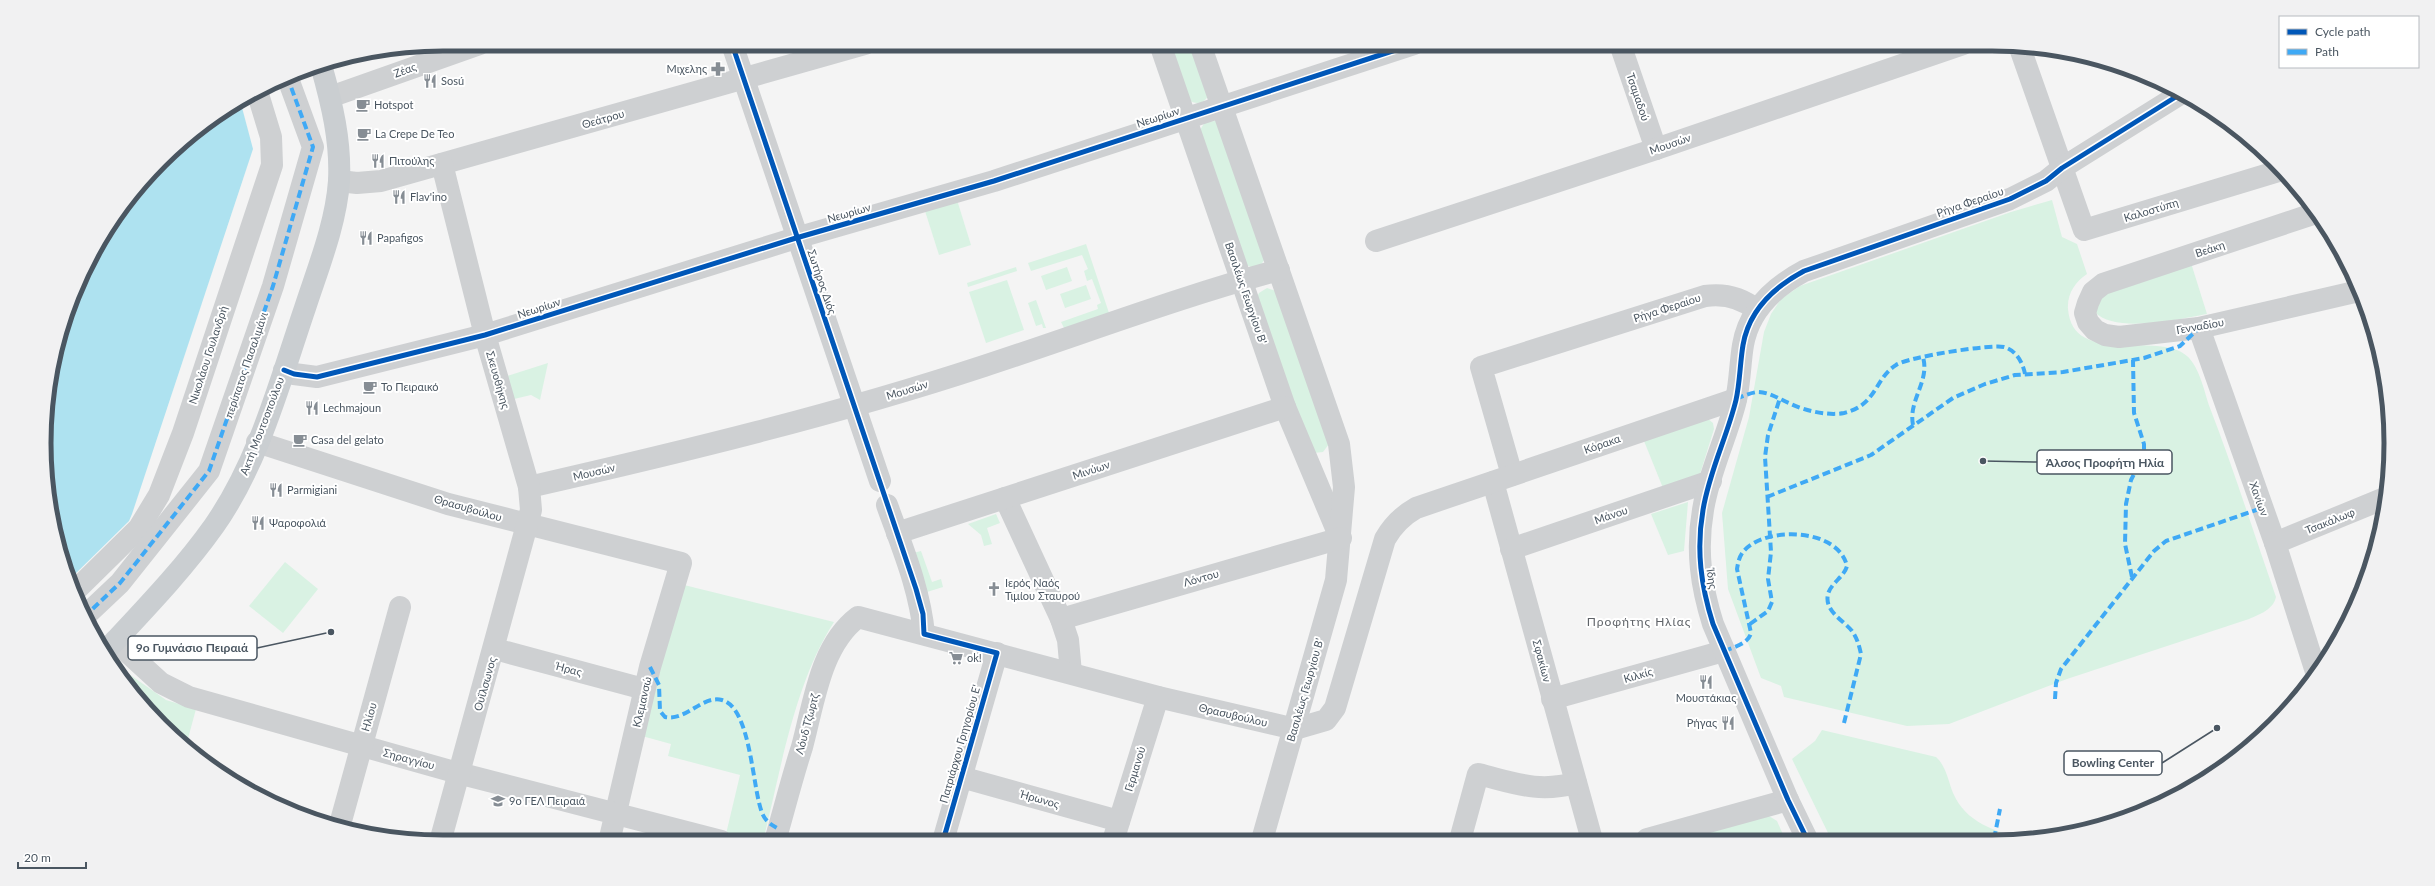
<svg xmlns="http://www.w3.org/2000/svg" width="2435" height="886" font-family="Lato,sans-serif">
<rect width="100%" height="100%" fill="#f4f4f4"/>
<g fill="#d9f2e3">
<path d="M 1169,44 L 1193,44 L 1209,94 C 1205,103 1198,105 1190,101 Z"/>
<path d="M 1215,121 L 1219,123 L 1265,259 L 1260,266 L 1251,267 L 1246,265 L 1200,130 L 1205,122 Z"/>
<path d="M 957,200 L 971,245 L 939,255 L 925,211 Z"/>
<path d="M 2052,200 L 2062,237 L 2077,244 L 2087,274 C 2075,282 2067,294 2068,309 C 2073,368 2158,330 2187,356 C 2200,368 2204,391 2210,408 C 2234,470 2254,534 2276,597 C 2273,610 2260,614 2249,619 L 2067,679 L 1949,724 L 1907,726 L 1784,697 L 1781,686 L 1761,678 L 1728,589 L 1722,513 L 1749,417 L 1764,332 L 1771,314 L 1781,299 L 1800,286 L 2011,212 Z"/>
<path d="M 1086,244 L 1110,316 L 1065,330 L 1061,322 L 1098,309 L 1097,305 L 1101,303 L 1092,279 L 1087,281 L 1084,271 L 1088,269 L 1082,255 L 1031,271 L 1028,263 Z"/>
<path d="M 2191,263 L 2207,314 C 2181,319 2114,334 2095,312 L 2098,295 Z"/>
<path d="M 1016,267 L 1017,271 L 968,287 L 967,283 Z"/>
<path d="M 1067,267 L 1072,281 L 1046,290 L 1041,276 Z"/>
<path d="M 1007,280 L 1024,330 L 986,343 L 969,292 Z"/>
<path d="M 1086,285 L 1091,299 L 1065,308 L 1060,294 Z"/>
<path d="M 1267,288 L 1276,291 L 1329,444 L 1323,452 L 1314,453 L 1310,450 L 1257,297 L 1259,293 Z"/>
<path d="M 1036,300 L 1046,328 L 1043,328 L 1042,324 L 1036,326 L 1028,303 Z"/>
<path d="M 548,363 L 540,400 L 531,395 L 514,399 L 507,376 Z"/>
<path d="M 1708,419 L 1713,423 L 1714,429 L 1700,474 L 1663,488 L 1644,441 Z"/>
<path d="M 1688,502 L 1684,551 L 1668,555 L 1651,514 Z"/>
<path d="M 996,514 L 1000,523 L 987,528 L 992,544 L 984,546 L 981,535 L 968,524 Z"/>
<path d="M 921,551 L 932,582 L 941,579 L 943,587 L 927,592 L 913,553 Z"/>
<path d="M 285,562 L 318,589 L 283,633 L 249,606 Z"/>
<path d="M 680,584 L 834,622 C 794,684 781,770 763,841 L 726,834 L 740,775 L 668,756 L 671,744 L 642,736 Z"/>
<path d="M 126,672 L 166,700 L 196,709 L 186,746 L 161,725 L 121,677 Z"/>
<path d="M 1822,730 L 1936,757 C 1946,766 1948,780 1953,793 C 1966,823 1994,830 2022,839 L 1831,839 L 1792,759 L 1815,741 Z"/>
<path d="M 1769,816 L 1777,821 L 1785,839 L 1676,839 Z"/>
</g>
<path fill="#aee2f0" d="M 240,100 L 253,149 L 132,514 L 129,521 L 70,579 L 58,546 L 45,469 L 47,391 L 58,340 L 85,266 L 126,200 L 180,143 Z"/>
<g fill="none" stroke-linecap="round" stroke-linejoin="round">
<g stroke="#ced0d2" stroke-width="22">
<path d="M 732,44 L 880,481"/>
<path d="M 1160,44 L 1285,407 L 1338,533"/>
<path d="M 1200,44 L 1339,444 L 1344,487 L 1336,580 L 1262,840"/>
<path d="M 1620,44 L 1656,149"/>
<path d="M 2020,48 L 2084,230 L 2282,170"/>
<path d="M 330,97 L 480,44"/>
<path d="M 339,181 L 357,183 L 381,181 L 865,44"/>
<path d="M 2316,213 L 2103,284 L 2093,292 L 2088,303 L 2085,313 L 2088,322 L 2095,330 L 2105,335 L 2119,337 L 2199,328 L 2359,291"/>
<path d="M 1376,241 L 1656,149 L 1963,44"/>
<path d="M 2199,328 L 2275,543 L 2316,672"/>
<path d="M 284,370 L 294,374 L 317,377 L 485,335 L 796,238 L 994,181 L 1414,44"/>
<path d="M 257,442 L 448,504 L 681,563 L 650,667 L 609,842"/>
<path d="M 1512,475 L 1481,367 L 1705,296 C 1725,293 1742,298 1757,310"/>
<path d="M 1493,482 L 1592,840"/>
<path d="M 529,487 C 682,452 835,415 984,366 C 1082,334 1179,297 1279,270"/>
<path d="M 1005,498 L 1061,619 L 1068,640 L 1071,673"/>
<path d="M 887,505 C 902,547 920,589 924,634"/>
<path d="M 897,533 L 1285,407"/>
<path d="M 2275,543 L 2385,498"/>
<path d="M 1511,549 L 1711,481"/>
<path d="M 75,591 L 139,528 L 159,495 L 183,433 L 272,165 L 271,137 L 257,91"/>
<path d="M 84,617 L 120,583 L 209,471 L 273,286 L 313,147 L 287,76"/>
<path d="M 1061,619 L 1341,538"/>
<path d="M 115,641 L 161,683 L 189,697 L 458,773 L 721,841"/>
<path d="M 495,649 L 644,689"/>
<path d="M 1552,699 L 1724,651"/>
<path d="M 961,777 L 1119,821"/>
<path d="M 339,828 L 400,607"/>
<path d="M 1647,839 L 1788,800"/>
<path d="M 1807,839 L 1788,800 L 1713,624 C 1701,586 1696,550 1703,510 C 1709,472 1727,437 1736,400 C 1740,382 1740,363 1743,345 C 1749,310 1774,287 1804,271 L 2010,199 L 2046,181 L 2062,168 L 2182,93"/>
<path d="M 1460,840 L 1478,774 C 1515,783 1537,793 1576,783"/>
<path d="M 775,841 C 784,810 792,778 802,747 C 814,703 820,646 858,617 L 1158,697 L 1295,729 L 1326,720 L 1335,708 L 1385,539 C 1393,525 1402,516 1416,508 L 1736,399"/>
<path d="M 943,841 L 997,653"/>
<path d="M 1113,841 L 1158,697"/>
<path d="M 440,842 L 531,510 L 529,487 L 485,335 L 442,164"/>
</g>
<path stroke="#caced1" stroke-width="22" d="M 104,653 C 142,612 182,571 214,526 C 259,462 280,381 305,308 C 318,268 336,224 339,181 C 341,141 332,104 321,65"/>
<g stroke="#3fa9f5" stroke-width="4" stroke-dasharray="8 4" stroke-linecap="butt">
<path d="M 1736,399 C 1743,396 1750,393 1757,392 C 1770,392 1779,399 1791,404 C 1806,411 1828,416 1844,413 C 1877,405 1875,378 1896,365 C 1908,357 1990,344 2004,347 C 2016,350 2023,363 2025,374"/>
<path d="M 1913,425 C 1908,400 1930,382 1923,357"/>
<path d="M 1767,497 L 1871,455 L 1953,398 L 1985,384 L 2015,375 L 2063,372 L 2144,358 L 2180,346 L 2199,328"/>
<path d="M 2132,577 L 2125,544 L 2126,504 L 2131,480 L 2144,455 L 2144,444 L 2134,413 L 2133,360"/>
<path d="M 84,617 L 120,583 L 209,471 L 273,286 L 313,147 L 287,76"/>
<path d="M 1750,624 L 1768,611 L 1772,602 L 1768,579 L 1771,552 L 1765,457 L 1768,435 L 1780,398"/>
<path d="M 1724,651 C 1734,647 1748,644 1751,633 L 1737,569 C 1738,563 1739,557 1743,552 C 1763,526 1838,527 1847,566 C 1844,577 1831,583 1828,594 C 1824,611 1843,620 1852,631 C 1857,638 1859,645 1861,654 L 1844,723"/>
<path d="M 650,667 L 659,685 L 660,711 L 665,717 C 687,721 702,695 722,700 C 752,708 752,792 763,815 C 767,823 772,825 779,829"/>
<path d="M 2055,699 L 2056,683 L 2061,669 L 2154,551 L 2166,541 L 2262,508"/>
<path d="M 1994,839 L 2000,809"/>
</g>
<defs>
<g id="cycleway">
<path d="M 732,44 L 916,589 L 923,614 L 924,634 L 997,653 L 943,841"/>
<path d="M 284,370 L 294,374 L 317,377 L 485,335 L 796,238 L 994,181 L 1414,44"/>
<path d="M 1807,839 L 1788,800 L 1713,624 C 1701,586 1696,550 1703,510 C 1709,472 1727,437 1736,400 C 1740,382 1740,363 1743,345 C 1749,310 1774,287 1804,271 L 2010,199 L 2046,181 L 2062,168 L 2182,93"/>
</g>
</defs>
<use href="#cycleway" stroke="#fff" stroke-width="8"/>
<use href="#cycleway" stroke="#0057b8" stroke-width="5"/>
</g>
<defs>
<symbol id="pharmacy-bare" viewBox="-9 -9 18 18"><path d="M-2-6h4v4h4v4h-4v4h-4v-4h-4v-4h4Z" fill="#868d94" stroke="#fff" stroke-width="2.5" paint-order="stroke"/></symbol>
<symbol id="restaurant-bare" viewBox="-9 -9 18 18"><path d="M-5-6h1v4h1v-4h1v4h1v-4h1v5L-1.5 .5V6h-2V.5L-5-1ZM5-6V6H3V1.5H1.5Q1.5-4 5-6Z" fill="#868d94" stroke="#fff" stroke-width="2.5" paint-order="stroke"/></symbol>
<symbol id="cafe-bare" viewBox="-9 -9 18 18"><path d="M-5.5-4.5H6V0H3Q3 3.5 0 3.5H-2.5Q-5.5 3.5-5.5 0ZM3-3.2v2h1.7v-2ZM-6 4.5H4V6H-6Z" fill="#868d94" stroke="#fff" stroke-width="2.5" paint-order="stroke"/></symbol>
<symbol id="church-bare" viewBox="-9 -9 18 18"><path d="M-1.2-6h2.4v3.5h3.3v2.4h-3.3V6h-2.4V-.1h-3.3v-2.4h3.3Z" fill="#868d94" stroke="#fff" stroke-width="2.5" paint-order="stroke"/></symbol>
<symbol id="supermarket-bare" viewBox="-9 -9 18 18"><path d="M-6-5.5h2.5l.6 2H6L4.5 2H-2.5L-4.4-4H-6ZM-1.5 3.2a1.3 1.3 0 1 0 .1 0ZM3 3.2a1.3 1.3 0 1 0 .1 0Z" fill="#868d94" stroke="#fff" stroke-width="2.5" paint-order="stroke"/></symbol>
<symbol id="school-bare" viewBox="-9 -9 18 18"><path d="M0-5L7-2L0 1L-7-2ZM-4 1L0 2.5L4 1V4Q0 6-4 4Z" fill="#868d94" stroke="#fff" stroke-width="2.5" paint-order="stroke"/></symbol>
</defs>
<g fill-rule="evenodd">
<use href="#pharmacy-bare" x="708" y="59" width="20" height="20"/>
<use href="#restaurant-bare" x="420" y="71" width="20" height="20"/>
<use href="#cafe-bare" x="353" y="95" width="20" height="20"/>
<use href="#cafe-bare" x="354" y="124" width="20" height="20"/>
<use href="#restaurant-bare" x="368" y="151" width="20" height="20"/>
<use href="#restaurant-bare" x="389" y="187" width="20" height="20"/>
<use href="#restaurant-bare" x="356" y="228" width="20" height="20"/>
<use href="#cafe-bare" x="360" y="377" width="20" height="20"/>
<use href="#restaurant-bare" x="302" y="398" width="20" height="20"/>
<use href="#cafe-bare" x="290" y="430" width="20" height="20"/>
<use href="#restaurant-bare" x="266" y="480" width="20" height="20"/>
<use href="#restaurant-bare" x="248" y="513" width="20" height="20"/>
<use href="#church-bare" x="984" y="579" width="20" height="20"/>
<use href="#supermarket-bare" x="946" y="648" width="20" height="20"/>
<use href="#restaurant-bare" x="1696" y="672" width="20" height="20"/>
<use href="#restaurant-bare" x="1718" y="713" width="20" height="20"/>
<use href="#school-bare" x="488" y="791" width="20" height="20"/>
</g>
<g text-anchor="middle" stroke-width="4" stroke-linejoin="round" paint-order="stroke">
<g font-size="11" fill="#4a5661" stroke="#fff" text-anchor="start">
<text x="707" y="73" text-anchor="end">Μιχελης</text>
<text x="441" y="85">Sosú</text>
<text x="374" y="109">Hotspot</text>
<text x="375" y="138">La Crepe De Teo</text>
<text x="389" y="165">Πιτούλης</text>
<text x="410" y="201">Flav'ino</text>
<text x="377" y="242">Papafigos</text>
<text x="381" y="391">Το Πειραικό</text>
<text x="323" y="412">Lechmajoun</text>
<text x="311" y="444">Casa del gelato</text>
<text x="287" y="494">Parmigiani</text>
<text x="269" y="527">Ψαροφολιά</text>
<text x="1005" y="587">Ιερός Ναός<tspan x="1005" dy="13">Τιμίου Σταυρού</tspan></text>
<text x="967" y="662">ok!</text>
<text x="1706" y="702" text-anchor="middle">Μουστάκιας</text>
<text x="1717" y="727" text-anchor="end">Ρήγας</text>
<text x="509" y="805">9ο ΓΕΛ Πειραιά</text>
</g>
<g font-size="11" fill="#4a5661" stroke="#fff">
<text transform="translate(405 70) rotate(-20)" y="4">Ζέας</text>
<text transform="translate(1638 97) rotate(71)" y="4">Τσαμαδού</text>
<text transform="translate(1158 117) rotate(-18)" y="4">Νεωρίων</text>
<text transform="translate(603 119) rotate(-16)" y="4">Θεάτρου</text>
<text transform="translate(1670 144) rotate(-19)" y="4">Μουσών</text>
<text transform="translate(1970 202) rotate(-19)" y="4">Ρήγα Φεραίου</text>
<text transform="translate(2151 210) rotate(-17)" y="4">Καλοστύπη</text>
<text transform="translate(849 213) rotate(-16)" y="4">Νεωρίων</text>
<text transform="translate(2210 249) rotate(-18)" y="4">Βεάκη</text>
<text transform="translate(822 282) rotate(71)" y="4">Σωτήρος Διός</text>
<text transform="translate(1246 293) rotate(71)" y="4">Βασιλέως Γεωργίου Β'</text>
<text transform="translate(539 308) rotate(-18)" y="4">Νεωρίων</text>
<text transform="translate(1667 308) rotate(-18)" y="4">Ρήγα Φεραίου</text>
<text transform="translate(2200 326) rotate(-10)" y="4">Γενναδίου</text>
<text transform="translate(208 355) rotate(-72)" y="4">Νικολάου Γουλανδρή</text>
<text transform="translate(246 365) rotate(-71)" y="4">περίπατος Πασαλιμάνι</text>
<text transform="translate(498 380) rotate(74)" y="4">Σκευοθήκης</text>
<text transform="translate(907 390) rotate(-17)" y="4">Μουσών</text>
<text transform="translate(262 426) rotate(-69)" y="4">Ακτή Μουτσοπούλου</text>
<text transform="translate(1602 444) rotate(-19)" y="4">Κόρακα</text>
<text transform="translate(1091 470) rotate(-18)" y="4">Μινύων</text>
<text transform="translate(594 472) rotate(-13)" y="4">Μουσών</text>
<text transform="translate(2259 499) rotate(70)" y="4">Χανίων</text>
<text transform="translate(468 508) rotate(16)" y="4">Θρασυβούλου</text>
<text transform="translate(1611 515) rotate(-19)" y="4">Μάνου</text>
<text transform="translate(2330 521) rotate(-22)" y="4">Τσακάλωφ</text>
<text transform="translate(1201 578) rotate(-16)" y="4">Λόντου</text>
<text transform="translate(1712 579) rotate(82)" y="4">Ίδης</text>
<text transform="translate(1542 661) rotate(75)" y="4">Σφακίων</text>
<text transform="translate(569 669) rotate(15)" y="4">Ήρας</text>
<text transform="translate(1638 675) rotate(-16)" y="4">Κιλκίς</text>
<text transform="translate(485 684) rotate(-74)" y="4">Ουΐλσωνος</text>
<text transform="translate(1305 690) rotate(-74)" y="4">Βασιλέως Γεωργίου Β'</text>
<text transform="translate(642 702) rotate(-77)" y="4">Κλεμανσώ</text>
<text transform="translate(1233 715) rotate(13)" y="4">Θρασυβούλου</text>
<text transform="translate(369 717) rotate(-74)" y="4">Ηλίου</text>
<text transform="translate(807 724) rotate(-75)" y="4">Λόυδ Τζωρτζ</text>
<text transform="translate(960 744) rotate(-74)" y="4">Πατριάρχου Γρηγορίου Ε'</text>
<text transform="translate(409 759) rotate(15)" y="4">Σηραγγίου</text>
<text transform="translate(1135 769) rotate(-73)" y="4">Γερμανού</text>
<text transform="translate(1040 799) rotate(16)" y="4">Ήρωνος</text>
</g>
<g font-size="12" letter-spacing="1" fill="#5f6368" stroke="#fff">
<text x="1639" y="626">Προφήτης Ηλίας</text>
</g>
</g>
<path d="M0 0H2435V886H0ZM443 51H1992A392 392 0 0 1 2384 443V443A392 392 0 0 1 1992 835H443A392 392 0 0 1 51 443V443A392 392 0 0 1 443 51Z" fill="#f1f1f2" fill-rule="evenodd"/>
<path fill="none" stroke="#4a5661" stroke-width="5" d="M443 51H1992A392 392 0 0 1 2384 443V443A392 392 0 0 1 1992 835H443A392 392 0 0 1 51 443V443A392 392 0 0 1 443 51Z"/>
<path fill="none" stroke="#4a5661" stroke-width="1.5" d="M1983 461L2037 462M331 632L257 648M2217 728L2162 763"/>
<g fill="#4a5661" stroke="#fff" stroke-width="1.5">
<circle cx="1983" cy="461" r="4"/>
<circle cx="331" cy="632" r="4"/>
<circle cx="2217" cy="728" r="4"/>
</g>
<g fill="#fff" stroke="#4a5661" stroke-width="1.5">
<rect x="2037" y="450" width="135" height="24" rx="4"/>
<rect x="128" y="636" width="129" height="24" rx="4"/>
<rect x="2064" y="751" width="98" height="24" rx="4"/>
</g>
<g font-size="12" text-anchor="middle" font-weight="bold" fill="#4a5661">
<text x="2105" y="467">Άλσος Προφήτη Ηλία</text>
<text x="192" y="652">9ο Γυμνάσιο Πειραιά</text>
<text x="2113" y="767">Bowling Center</text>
</g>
<rect x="2279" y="16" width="140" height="52" fill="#ffffff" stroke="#b7bbc0"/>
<rect x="2287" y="29" width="20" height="6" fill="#0057b8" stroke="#b7bbc0"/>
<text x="2315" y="36" font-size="12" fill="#4a5661">Cycle path</text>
<rect x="2287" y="49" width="20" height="6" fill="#3fa9f5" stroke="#b7bbc0"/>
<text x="2315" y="56" font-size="12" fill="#4a5661">Path</text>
<path d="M18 862v6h68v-6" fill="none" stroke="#4a5661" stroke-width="2"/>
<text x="24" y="862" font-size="12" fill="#4a5661" stroke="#ffffff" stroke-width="3" paint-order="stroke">20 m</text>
</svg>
